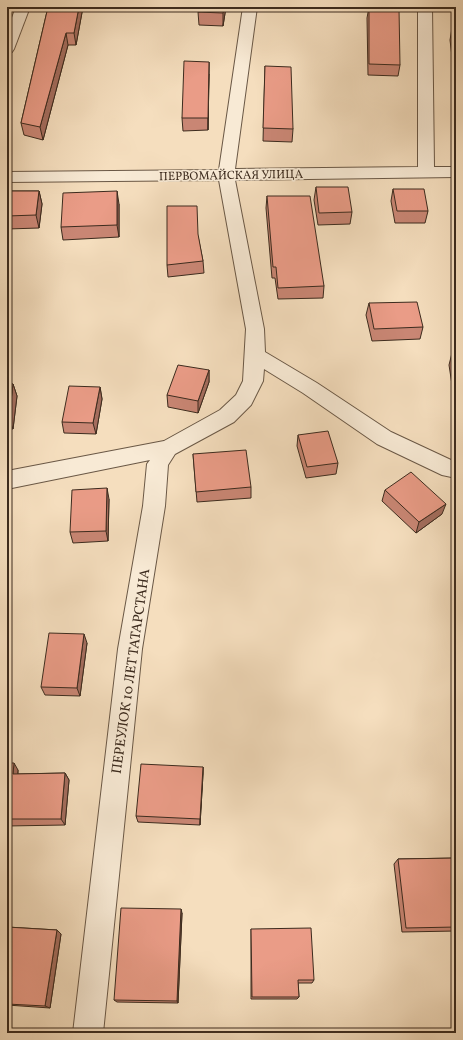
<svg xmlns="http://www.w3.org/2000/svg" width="463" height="1040" font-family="Vollkorn,serif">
<rect width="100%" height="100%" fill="#f5debe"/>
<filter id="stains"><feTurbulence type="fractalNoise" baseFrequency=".005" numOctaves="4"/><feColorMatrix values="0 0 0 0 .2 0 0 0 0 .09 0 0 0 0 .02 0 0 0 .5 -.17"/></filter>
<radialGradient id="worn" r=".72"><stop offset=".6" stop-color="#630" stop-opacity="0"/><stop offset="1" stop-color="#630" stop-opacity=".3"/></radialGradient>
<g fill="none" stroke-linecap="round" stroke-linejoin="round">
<defs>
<g id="minor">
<path d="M 16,7 L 30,7 L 14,49 L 12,52 L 7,53 L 7,31 Z"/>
<path d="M 243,7 L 257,7 L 235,169 L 418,167 L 418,7 L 432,7 L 434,167 L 456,167 L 456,177 L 235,180 L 264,329 L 265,352 L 317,383 L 391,432 L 451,460 L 456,460 L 456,478 L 442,475 L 377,444 L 303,393 L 264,369 L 263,381 L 251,405 L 234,422 L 175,454 L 168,465 L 165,506 L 142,649 L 103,1033 L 73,1033 L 118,649 L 143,506 L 147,464 L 150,460 L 7,489 L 7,471 L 164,441 L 220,410 L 236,395 L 243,381 L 246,329 L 219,180 L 7,182 L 7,172 L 219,170 Z"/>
</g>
</defs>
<use href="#minor" stroke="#6a5846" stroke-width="2"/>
<use href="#minor" fill="#f8ead5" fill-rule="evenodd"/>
</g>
<g fill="#c98674" stroke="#3c2b1e">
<path d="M 48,7 L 83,7 L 76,45 L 68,45 L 43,140 L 24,135 L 21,123 Z"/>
<path d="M 226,7 L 223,26 L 199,25 L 198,12 Z"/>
<path d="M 369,7 L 400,65 L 398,76 L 368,75 L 367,18 Z"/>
<path d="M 452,28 L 456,28 L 456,83 L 455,82 L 450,40 Z"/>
<path d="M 265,66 L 293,129 L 292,142 L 263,141 Z"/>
<path d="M 209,74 L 208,130 L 183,131 L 182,118 Z"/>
<path d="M 316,187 L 352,212 L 350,224 L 318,225 L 314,200 Z"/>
<path d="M 393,189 L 428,211 L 425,223 L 395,223 L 391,201 Z"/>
<path d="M 7,191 L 39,191 L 42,204 L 39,228 L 7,229 Z"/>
<path d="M 267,196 L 324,286 L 323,298 L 278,299 L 275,278 L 272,278 L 266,208 Z"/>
<path d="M 119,204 L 119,237 L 63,240 L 61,227 Z"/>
<path d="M 198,236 L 203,261 L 204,273 L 168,277 L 167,265 Z"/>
<path d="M 369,303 L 423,327 L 420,339 L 372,341 L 366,315 Z"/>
<path d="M 452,353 L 456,353 L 456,398 L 454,398 L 449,365 Z"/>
<path d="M 209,370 L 209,382 L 198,413 L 168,407 L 167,395 Z"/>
<path d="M 7,384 L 13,384 L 17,396 L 13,429 L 7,429 Z"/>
<path d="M 100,387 L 102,399 L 96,434 L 64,433 L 62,422 Z"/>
<path d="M 298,435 L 338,463 L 336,474 L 306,478 L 297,446 Z"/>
<path d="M 193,454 L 251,487 L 251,498 L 197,502 Z"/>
<path d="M 385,490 L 442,514 L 416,533 L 382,501 Z"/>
<path d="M 109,499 L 108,541 L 73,543 L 70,532 Z"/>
<path d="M 87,643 L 80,696 L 45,695 L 41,687 Z"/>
<path d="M 7,763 L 18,770 L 18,774 L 65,773 L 69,780 L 65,825 L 7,826 Z"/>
<path d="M 203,767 L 203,774 L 200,825 L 138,822 L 136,816 Z"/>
<path d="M 456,858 L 456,931 L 402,932 L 394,864 L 398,859 Z"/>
<path d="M 182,913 L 178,1003 L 117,1002 L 114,1000 Z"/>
<path d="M 7,927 L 57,930 L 61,934 L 50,1008 L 7,1005 Z"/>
<path d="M 251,929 L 314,980 L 312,983 L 298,983 L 299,997 L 297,999 L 251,999 Z"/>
</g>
<g fill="#a46d5e" stroke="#3c2b1e">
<path d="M 79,7 L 83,7 L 76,45 L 74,33 Z"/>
<path d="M 224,7 L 226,7 L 223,26 L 223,13 Z"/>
<path d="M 66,33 L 68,45 L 43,140 L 40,127 Z"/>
<path d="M 209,62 L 209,74 L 208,130 L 208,118 Z"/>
<path d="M 39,191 L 42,204 L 39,228 L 36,215 Z"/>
<path d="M 117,191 L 119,204 L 119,237 L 117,225 Z"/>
<path d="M 209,370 L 209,382 L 198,413 L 198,401 Z"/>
<path d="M 13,384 L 17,396 L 13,429 L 9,418 Z"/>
<path d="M 100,387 L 102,399 L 96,434 L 93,423 Z"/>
<path d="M 107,488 L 109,499 L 108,541 L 106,531 Z"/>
<path d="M 446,504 L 442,514 L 416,533 L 419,522 Z"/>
<path d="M 84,634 L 87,643 L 80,696 L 77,688 Z"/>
<path d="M 14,763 L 18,770 L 17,781 L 13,774 Z"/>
<path d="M 203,767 L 203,774 L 200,825 L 200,819 Z"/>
<path d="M 65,773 L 69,780 L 65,825 L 61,819 Z"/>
<path d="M 181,909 L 182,913 L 178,1003 L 177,1001 Z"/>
<path d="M 57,930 L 61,934 L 50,1008 L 45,1006 Z"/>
</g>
<g fill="#ea9c87" stroke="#3c2b1e">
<path d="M 48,7 L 79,7 L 74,33 L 66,33 L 40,127 L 21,123 Z"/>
<path d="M 199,7 L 224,7 L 223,13 L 198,12 Z"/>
<path d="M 369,7 L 399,9 L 400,65 L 369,64 Z"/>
<path d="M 452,28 L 456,28 L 456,58 Z"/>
<path d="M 184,61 L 209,62 L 208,118 L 182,118 Z"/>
<path d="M 265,66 L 291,67 L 293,129 L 263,128 Z"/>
<path d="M 316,187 L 348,187 L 352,212 L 319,213 Z"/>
<path d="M 393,189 L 424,189 L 428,211 L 397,211 Z"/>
<path d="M 7,191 L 39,191 L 36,215 L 7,216 Z"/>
<path d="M 117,191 L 117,225 L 61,227 L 63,193 Z"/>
<path d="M 267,196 L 310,196 L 324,286 L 278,288 L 276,267 L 273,267 Z"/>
<path d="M 167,206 L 197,206 L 198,234 L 203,261 L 167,265 Z"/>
<path d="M 417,302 L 423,327 L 374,329 L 369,303 Z"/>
<path d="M 452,353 L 456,353 L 456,374 Z"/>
<path d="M 178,365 L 209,370 L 198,401 L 167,395 Z"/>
<path d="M 7,384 L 13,384 L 9,418 L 7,418 Z"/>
<path d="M 69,386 L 100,387 L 93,423 L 62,422 Z"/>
<path d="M 328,431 L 338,463 L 307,467 L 298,435 Z"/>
<path d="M 246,450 L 251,487 L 196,492 L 193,454 Z"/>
<path d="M 411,472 L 446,504 L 419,522 L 385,490 Z"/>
<path d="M 107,488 L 106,531 L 70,532 L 72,490 Z"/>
<path d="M 49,633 L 84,634 L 77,688 L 41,687 Z"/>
<path d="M 7,763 L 14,763 L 13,774 L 65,773 L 61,819 L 7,819 Z"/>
<path d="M 141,764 L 203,767 L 200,819 L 136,816 Z"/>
<path d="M 456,858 L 456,927 L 406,928 L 398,859 Z"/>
<path d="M 121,908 L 181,909 L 177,1001 L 114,1000 Z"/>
<path d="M 7,927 L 57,930 L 45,1006 L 7,1004 Z"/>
<path d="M 311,928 L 314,980 L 298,980 L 299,997 L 252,997 L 251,929 Z"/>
</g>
<g text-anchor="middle" stroke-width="3.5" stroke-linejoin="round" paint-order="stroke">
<g font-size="12" fill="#3c2b1e" stroke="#f8ead5">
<text transform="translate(231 175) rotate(-1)" y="4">ПЕРВОМАЙСКАЯ УЛИЦА</text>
</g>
<g font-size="14" fill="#3c2b1e" stroke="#f8ead5">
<text transform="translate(130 671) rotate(-82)" y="5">ПЕРЕУЛОК 10 ЛЕТ ТАТАРСТАНА</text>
</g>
</g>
<rect width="463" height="1040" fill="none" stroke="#f5debe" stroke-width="24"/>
<rect x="8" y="8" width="447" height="1024" fill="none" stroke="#3c2b1e" stroke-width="2"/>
<rect x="12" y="12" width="439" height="1016" fill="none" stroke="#3c2b1e"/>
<rect width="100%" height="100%" filter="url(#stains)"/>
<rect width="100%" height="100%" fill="url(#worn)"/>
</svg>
